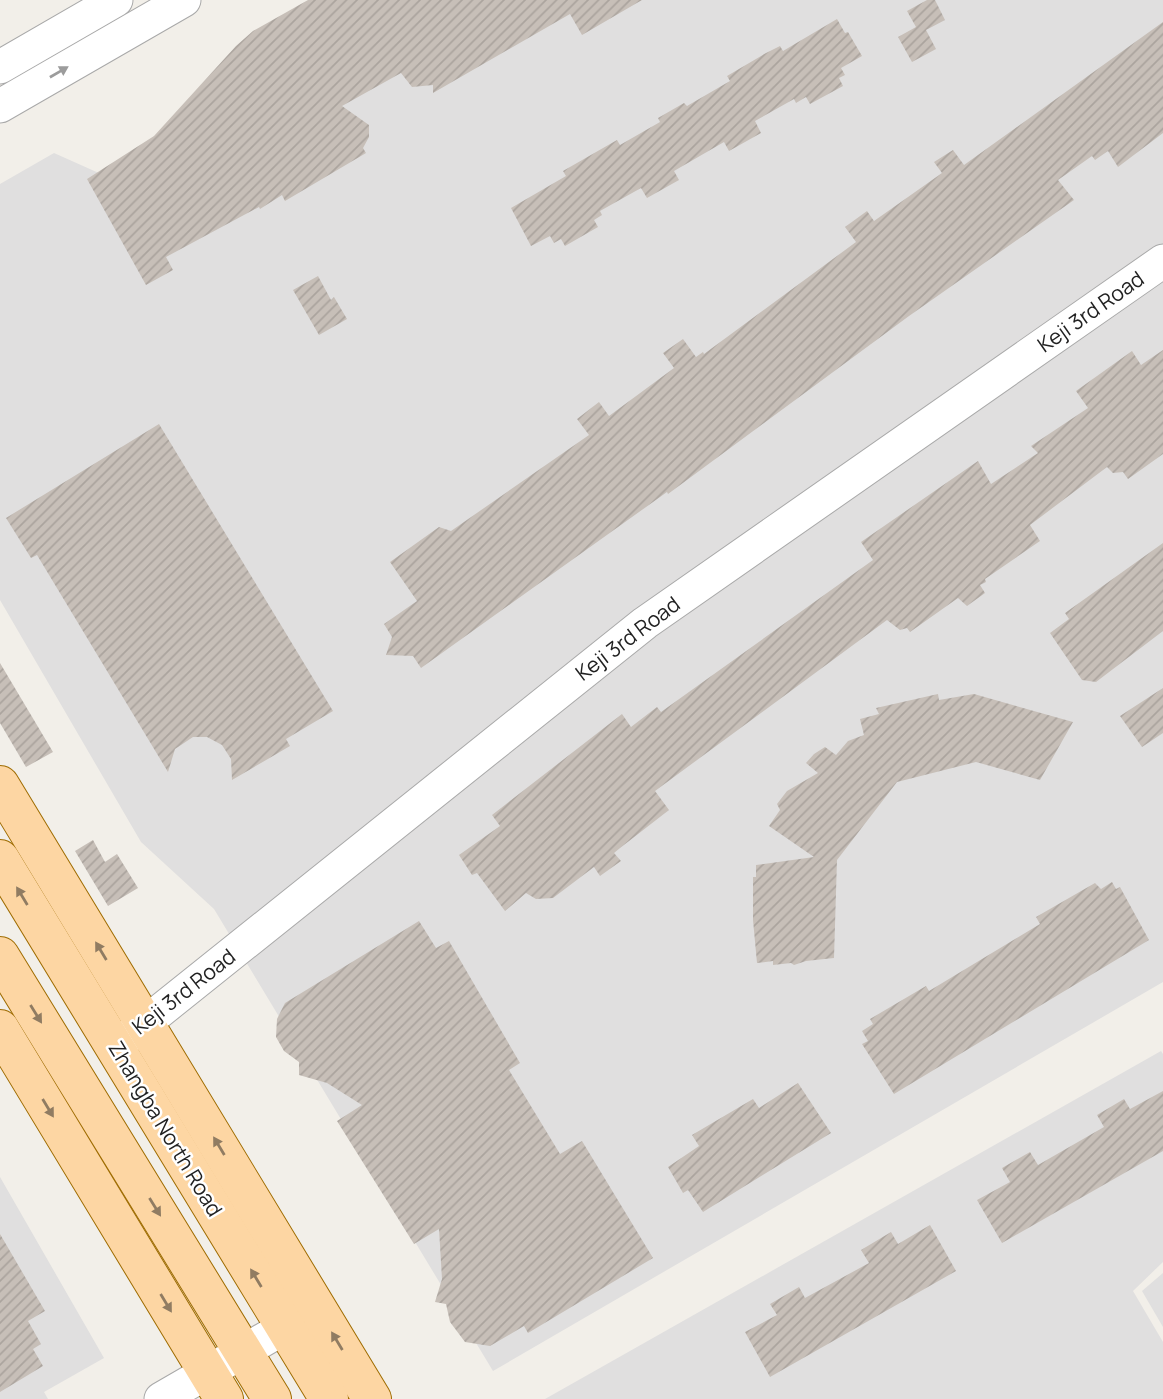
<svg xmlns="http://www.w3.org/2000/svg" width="1163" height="1399" font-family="Manrope,sans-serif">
<defs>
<pattern id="building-hatch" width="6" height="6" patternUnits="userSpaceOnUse" patternTransform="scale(1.75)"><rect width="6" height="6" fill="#c7bfb8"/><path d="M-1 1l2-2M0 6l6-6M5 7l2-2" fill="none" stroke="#aba49e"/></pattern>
</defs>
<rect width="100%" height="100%" fill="#f2efe9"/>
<g fill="#e0dfdf">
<path d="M 398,0 L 1163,0 L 1163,982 L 493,1371 L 214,909 L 141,842 L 0,600 L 0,184 L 54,153 L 110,178 Z"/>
<path d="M 1161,1051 L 1163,1054 L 1163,1262 L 1133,1291 L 1163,1342 L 1163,1399 L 545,1399 Z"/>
<path d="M 0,1177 L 104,1358 L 44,1392 L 48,1399 L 0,1399 Z"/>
<path d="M 1163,1273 L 1163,1327 L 1142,1291 Z"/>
</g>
<g fill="url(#building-hatch)">
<path d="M 308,0 L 642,0 L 582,35 L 570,14 L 433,93 L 433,85 L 412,87 L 401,73 L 342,106 L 369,125 L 369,137 L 363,148 L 366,153 L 285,201 L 282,195 L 260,209 L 259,207 L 166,257 L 173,270 L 146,285 L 87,179 L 154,136 L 236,46 L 253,31 Z"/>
<path d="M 927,0 L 935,0 L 945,20 L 926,30 L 936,49 L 912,62 L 898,37 L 916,27 L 907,11 Z"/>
<path d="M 837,19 L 845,33 L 848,32 L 862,56 L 841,68 L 845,75 L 839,78 L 843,86 L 810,104 L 806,97 L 796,103 L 794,99 L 755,121 L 761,133 L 729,151 L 724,142 L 674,171 L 679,180 L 647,198 L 641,188 L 600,211 L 602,215 L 594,220 L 598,227 L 565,246 L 561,239 L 554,243 L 550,236 L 531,246 L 511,208 L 566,176 L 563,171 L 617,140 L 620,145 L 660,122 L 658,118 L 684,103 L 687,106 L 730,81 L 727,76 L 766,53 L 780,46 L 783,51 Z"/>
<path d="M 1163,22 L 1163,133 L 1118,167 L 1108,151 L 1095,160 L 1092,156 L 1058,180 L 1074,200 L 909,316 L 668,494 L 667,492 L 421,668 L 413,656 L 386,655 L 392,637 L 384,624 L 417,601 L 390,562 L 439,527 L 451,531 L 589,435 L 577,419 L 599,402 L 609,416 L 674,368 L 663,353 L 683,339 L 696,357 L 703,352 L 704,354 L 856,242 L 845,227 L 867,211 L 874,221 L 942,173 L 934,162 L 953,150 L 964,165 Z"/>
<path d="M 318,276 L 331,300 L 334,297 L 347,319 L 319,335 L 293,290 Z"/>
<path d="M 1163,350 L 1163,454 L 1128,479 L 1123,472 L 1113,473 L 1107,467 L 1030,525 L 1040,541 L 985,579 L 986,582 L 980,585 L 985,593 L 967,606 L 958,598 L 910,632 L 907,628 L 900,630 L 887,620 L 655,791 L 669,810 L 620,848 L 614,853 L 621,861 L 600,876 L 594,867 L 553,898 L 536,899 L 526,893 L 505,911 L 477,873 L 472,875 L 459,855 L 500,826 L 492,815 L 622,714 L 631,727 L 657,707 L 661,712 L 873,560 L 861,542 L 978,461 L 991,484 L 1038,453 L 1031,446 L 1088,408 L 1076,391 L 1132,351 L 1141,365 Z"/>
<path d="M 159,424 L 333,711 L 286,739 L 290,746 L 232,780 L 231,759 L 222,745 L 207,737 L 193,737 L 175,749 L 168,772 L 37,555 L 31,558 L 6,518 Z"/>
<path d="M 1163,543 L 1163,631 L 1096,682 L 1082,680 L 1050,633 L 1069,619 L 1065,613 Z"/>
<path d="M 0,663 L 53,752 L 26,767 L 0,723 Z"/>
<path d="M 1163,688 L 1163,733 L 1142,747 L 1120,716 Z"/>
<path d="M 938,694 L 939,700 L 974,694 L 1073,722 L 1040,780 L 976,762 L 897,782 L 837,860 L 834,958 L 806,961 L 794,965 L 791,963 L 773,965 L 773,961 L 757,963 L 753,920 L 753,877 L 756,877 L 756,865 L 814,857 L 769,826 L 780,810 L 777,804 L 787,791 L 818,773 L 806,763 L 814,754 L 825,747 L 836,755 L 848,741 L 864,735 L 860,719 L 879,714 L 876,708 Z"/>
<path d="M 93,840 L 105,862 L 117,854 L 138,888 L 108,906 L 75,851 Z"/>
<path d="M 1112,882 L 1116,889 L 1120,887 L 1149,940 L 894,1094 L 862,1044 L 868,1041 L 862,1031 L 873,1024 L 870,1019 L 926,986 L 929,991 L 1040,924 L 1036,917 L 1095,883 L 1101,889 Z"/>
<path d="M 419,921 L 436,948 L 449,941 L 520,1063 L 509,1070 L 560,1154 L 582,1141 L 653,1258 L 528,1333 L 524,1326 L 490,1346 L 465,1342 L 450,1322 L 446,1304 L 435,1302 L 442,1279 L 439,1229 L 414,1244 L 337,1121 L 362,1105 L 327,1083 L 299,1075 L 299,1062 L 284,1051 L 276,1037 L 277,1019 L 285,1003 Z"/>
<path d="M 798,1083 L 831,1133 L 703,1212 L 688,1190 L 683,1193 L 668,1167 L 699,1146 L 692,1135 L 753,1099 L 759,1108 Z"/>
<path d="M 1163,1091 L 1163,1151 L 1002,1243 L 977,1200 L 1010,1182 L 1002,1168 L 1030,1152 L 1038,1165 L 1104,1127 L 1097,1115 L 1124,1099 L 1130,1109 Z"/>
<path d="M 930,1225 L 956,1271 L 770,1377 L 745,1332 L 777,1315 L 770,1304 L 799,1287 L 805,1298 L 869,1263 L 861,1250 L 891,1232 L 898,1244 Z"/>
<path d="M 0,1234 L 45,1311 L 28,1321 L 41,1344 L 33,1349 L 43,1366 L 0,1392 Z"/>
</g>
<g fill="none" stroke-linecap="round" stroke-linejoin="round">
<defs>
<g id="minor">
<path d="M 0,67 L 116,0"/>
<path d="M 0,106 L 184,0"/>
<path d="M 125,1039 L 645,623 L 1163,261"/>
<path d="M 161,1399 L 308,1314"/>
</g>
<g id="major">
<path d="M 0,785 L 372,1399"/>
<path d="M 0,859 L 329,1399"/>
<path d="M 0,956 L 272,1399"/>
<path d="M 0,1029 L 224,1399"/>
</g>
</defs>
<use href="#minor" stroke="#a9a9a9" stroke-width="35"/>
<use href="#major" stroke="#9f6c00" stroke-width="40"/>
<use href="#minor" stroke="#fff" stroke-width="33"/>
<use href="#major" stroke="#fdd6a3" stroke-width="38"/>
</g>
<defs><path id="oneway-solid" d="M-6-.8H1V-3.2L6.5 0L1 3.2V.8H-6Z" transform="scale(1.75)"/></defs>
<use fill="#9c9c9c" href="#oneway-solid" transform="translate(59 72) rotate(-30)"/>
<g fill="#907c62">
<use href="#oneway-solid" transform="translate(22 896) rotate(-121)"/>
<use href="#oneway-solid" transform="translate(101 951) rotate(-121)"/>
<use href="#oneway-solid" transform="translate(36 1014) rotate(58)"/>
<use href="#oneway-solid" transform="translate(48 1108) rotate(59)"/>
<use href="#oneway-solid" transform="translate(219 1146) rotate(-121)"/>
<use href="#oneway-solid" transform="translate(155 1207) rotate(58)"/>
<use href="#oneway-solid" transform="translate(256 1278) rotate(-121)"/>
<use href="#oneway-solid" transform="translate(166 1303) rotate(59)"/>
<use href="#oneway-solid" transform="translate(337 1341) rotate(-121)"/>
</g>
<g text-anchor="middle" stroke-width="5" stroke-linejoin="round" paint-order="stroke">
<g font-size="21" fill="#222" stroke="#fff">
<text transform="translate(1091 312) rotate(-35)" y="7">Keji 3rd Road</text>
<text transform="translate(628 639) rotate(-37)" y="7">Keji 3rd Road</text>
<text transform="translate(184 992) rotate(-38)" y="7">Keji 3rd Road</text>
<text transform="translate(165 1129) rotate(59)" y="7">Zhangba North Road</text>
</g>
</g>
</svg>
